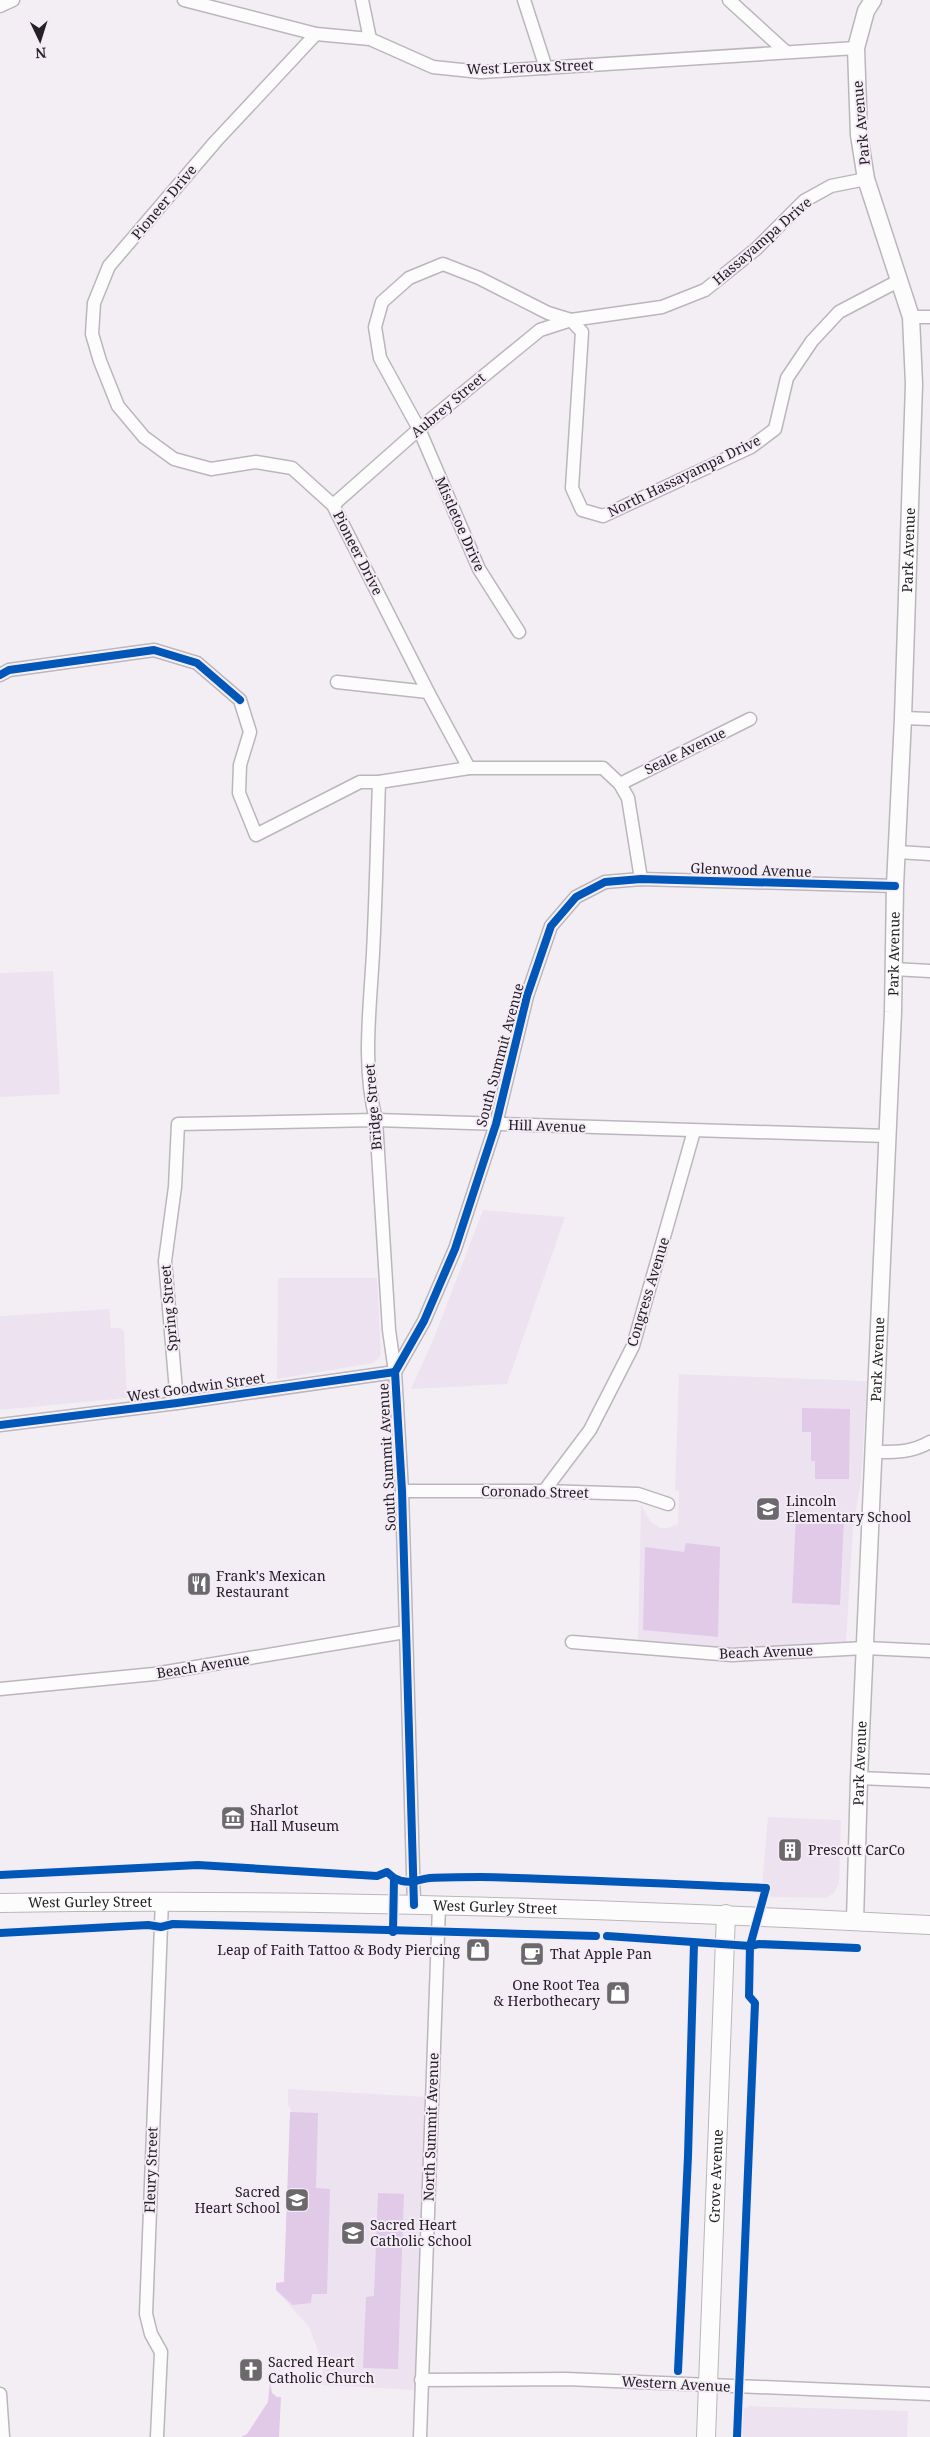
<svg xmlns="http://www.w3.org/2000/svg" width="930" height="2437" font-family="'Noto Serif',serif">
<rect width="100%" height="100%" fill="#f3eef4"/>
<g fill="#ede3f0">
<path d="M 53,971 L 60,1094 L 0,1097 L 0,973 Z"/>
<path d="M 483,1210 L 565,1217 L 507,1384 L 411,1389 L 434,1338 Z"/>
<path d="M 278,1278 L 377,1278 L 381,1354 L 378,1359 L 373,1363 L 277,1379 Z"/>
<path d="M 109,1309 L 111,1328 L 121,1328 L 124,1332 L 127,1398 L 0,1410 L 0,1316 Z"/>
<path d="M 679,1374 L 867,1381 L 861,1481 L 853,1529 L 846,1643 L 732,1651 L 638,1642 L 641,1505 L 650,1521 L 660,1528 L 667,1528 L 678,1524 L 679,1491 L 675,1490 Z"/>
<path d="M 768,1817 L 841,1820 L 839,1884 L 833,1894 L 825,1898 L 761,1897 Z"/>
<path d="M 288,2089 L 427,2097 L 415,2390 L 322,2385 L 322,2362 L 309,2327 L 276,2290 L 276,2283 L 284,2282 L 291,2110 L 288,2105 Z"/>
<path d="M 750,2406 L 908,2411 L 907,2437 L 739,2437 L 739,2410 Z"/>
</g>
<g fill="#e1c9e8">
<path d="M 802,1408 L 850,1409 L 849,1479 L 815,1479 L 815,1461 L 811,1461 L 811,1432 L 802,1432 Z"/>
<path d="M 796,1515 L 844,1518 L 840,1605 L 792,1603 Z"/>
<path d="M 686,1543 L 720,1547 L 718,1637 L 643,1630 L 645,1547 L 684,1552 Z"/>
<path d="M 290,2112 L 318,2113 L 316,2188 L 330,2189 L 327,2294 L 312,2294 L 311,2303 L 293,2305 L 276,2290 L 276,2283 L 284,2282 Z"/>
<path d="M 378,2193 L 404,2194 L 398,2369 L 363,2368 L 366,2297 L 374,2296 Z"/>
<path d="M 270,2382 L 272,2393 L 277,2397 L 281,2397 L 279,2437 L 241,2437 L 247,2434 L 268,2402 Z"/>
</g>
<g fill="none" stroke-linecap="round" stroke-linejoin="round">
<defs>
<g id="minor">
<path d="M 184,0 L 316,34 L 370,39 L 433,67 L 481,72 L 856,48"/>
<path d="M 362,0 L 370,39"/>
<path d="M 524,0 L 546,68"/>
<path d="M 729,0 L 786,52"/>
<path d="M 0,6 L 13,0"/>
<path d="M 316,34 L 216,141 L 109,266 L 94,303 L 92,334 L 100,361 L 118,406 L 144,437 L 174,459 L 211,469 L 256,462 L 292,468 L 333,505 L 428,692 L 469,768"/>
<path d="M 911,317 L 930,317"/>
<path d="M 571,320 L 582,332 L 572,488 L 582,510 L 603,516 L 751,447 L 775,429 L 787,378 L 812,341 L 839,312 L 900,280"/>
<path d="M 333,505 L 419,429 L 540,330 L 571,320 L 662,307 L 705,290 L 756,249 L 804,201 L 831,186 L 866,179"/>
<path d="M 519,632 L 479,569 L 419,429 L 380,358 L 375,327 L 382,302 L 409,278 L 443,264 L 479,278 L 548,313 L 571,320"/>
<path d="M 0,675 L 9,670 L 154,650 L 197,663 L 240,700 L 250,732 L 240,765 L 239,793 L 256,835 L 360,782 L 379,782 L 469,768 L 603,768 L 620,784 L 628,798 L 641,879"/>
<path d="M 337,682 L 428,692"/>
<path d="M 903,718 L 930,719"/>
<path d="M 620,784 L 750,719"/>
<path d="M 898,852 L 930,854"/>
<path d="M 893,969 L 930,971"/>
<path d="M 177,1403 L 165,1261 L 175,1187 L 178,1124 L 376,1120 L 887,1136"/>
<path d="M 0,1425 L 177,1403 L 395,1372 L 389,1330 L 376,1120 C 362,1066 370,1009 373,953 C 376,896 377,839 379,782"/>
<path d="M 873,1452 C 894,1452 911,1453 930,1442"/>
<path d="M 402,1491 L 544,1491 L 638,1494 L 668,1504"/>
<path d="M 544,1491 L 590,1430 L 633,1346 L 694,1131"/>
<path d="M 572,1642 L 732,1655 L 865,1648 L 930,1651"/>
<path d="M 0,1689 L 154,1674 L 405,1632"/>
<path d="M 859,1778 L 930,1781"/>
<path d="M 414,1905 L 402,1491 L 395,1372 L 424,1321 L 455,1249 L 496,1124 L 527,996 L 551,926 L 576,897 L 605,882 L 641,879 L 895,886"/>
<path d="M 421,2380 L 566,2379 L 930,2394"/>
<path d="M 0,2394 L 3,2437"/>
<path d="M 157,2437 L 161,2352 L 151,2334 L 146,2314 L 162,1900"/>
<path d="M 420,2437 L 439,1906"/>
</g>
<g id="tertiary">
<path id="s1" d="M 855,1921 L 859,1778 L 893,1012 L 895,886 L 903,718 L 914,384 L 911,317 L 866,179 L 859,135 L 856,48 L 866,11 L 873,0"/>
</g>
<g id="secondary">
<path id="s2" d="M 0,1903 C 310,1898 620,1909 930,1925"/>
<path id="s3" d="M 706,2437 L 726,1914"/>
</g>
</defs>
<use href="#minor" stroke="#bab6bb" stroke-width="15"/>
<use href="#tertiary" stroke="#bab6bb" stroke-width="19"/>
<use href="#secondary" stroke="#bab6bb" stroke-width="20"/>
<use href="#minor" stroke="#fdfcfd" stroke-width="12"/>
<use href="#tertiary" stroke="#fdfcfd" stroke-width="16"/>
<use href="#secondary" stroke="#fdfcfd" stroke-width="18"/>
<defs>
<g id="cycleway">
<path d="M 0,675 L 9,670 L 154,650 L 197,663 L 240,700"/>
<path d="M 0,1425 L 177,1403 L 395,1372"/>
<path d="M 0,1875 L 198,1865 L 377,1876 L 387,1872 L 394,1878"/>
<path d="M 414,1905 L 402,1491 L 395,1372 L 424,1321 L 455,1249 L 496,1124 L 527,996 L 551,926 L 576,897 L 605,882 L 641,879 L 895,886"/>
<path d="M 393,1932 L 394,1878 C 409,1886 418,1879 430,1878 C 447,1877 463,1877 480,1877 C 575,1879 670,1884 766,1888 L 750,1946 L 607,1936"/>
<path d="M 0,1933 L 148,1925 L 161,1927 L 173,1924 L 596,1936"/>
<path d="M 678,2371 L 688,2156 L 694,1943"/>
<path d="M 737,2437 L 755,2003 L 749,1996 L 750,1946 L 759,1944 L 857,1948"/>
</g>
</defs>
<use href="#cycleway" stroke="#f4ebf7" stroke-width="11"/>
<use href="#cycleway" stroke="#0057b8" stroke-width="8"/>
</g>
<defs>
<symbol id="school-square" viewBox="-11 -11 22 22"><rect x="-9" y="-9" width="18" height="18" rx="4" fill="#6c696d" stroke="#f4ebf7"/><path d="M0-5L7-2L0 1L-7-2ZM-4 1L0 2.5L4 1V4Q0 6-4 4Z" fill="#fff"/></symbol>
<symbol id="restaurant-square" viewBox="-11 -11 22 22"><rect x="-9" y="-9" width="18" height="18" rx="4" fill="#6c696d" stroke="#f4ebf7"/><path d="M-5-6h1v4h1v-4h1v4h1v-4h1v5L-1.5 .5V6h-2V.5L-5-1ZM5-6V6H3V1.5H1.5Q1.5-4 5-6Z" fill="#fff"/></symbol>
<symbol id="museum-square" viewBox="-11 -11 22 22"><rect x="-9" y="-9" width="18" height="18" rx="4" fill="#6c696d" stroke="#f4ebf7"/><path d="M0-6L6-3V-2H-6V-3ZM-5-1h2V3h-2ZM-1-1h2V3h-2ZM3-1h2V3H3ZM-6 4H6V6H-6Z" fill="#fff"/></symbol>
<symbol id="building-square" viewBox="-11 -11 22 22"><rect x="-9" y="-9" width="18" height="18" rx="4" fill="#6c696d" stroke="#f4ebf7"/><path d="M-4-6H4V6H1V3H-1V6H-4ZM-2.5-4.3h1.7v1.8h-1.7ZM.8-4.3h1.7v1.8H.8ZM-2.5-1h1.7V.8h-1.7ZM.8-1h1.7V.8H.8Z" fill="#fff"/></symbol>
<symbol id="shop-square" viewBox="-11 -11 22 22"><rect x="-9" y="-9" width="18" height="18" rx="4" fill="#6c696d" stroke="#f4ebf7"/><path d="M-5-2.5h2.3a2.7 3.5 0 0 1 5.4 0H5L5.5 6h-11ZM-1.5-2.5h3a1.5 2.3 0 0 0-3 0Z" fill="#fff"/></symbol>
<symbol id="cafe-square" viewBox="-11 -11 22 22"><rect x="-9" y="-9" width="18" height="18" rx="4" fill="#6c696d" stroke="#f4ebf7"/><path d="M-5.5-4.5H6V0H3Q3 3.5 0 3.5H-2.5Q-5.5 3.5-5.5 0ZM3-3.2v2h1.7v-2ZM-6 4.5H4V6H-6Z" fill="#fff"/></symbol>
<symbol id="church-square" viewBox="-11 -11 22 22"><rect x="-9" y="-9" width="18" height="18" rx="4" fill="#6c696d" stroke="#f4ebf7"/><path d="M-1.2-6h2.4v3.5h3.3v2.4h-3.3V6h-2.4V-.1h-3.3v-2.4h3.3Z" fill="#fff"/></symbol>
</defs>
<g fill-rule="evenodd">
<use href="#school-square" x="754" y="1495" width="28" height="28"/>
<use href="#restaurant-square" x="185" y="1570" width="28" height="28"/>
<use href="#museum-square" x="219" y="1804" width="28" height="28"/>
<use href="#building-square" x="776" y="1836" width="28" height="28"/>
<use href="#shop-square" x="464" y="1936" width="28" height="28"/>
<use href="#cafe-square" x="518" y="1940" width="28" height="28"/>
<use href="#shop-square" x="604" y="1979" width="28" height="28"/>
<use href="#school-square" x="283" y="2186" width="28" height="28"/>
<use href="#school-square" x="339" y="2219" width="28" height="28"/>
<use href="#church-square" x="237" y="2356" width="28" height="28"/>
</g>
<g text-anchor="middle" stroke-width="4" stroke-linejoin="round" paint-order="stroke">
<g font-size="14" fill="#242125" stroke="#f4ebf7">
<text transform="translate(530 67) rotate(-2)" y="5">West Leroux Street</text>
<text transform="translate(861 123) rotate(-95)" y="5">Park Avenue</text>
<text transform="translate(164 202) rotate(-50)" y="5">Pioneer Drive</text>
<text transform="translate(762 241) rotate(-41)" y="5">Hassayampa Drive</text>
<text transform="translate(448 405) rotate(-40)" y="5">Aubrey Street</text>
<text transform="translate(684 476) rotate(-26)" y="5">North Hassayampa Drive</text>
<text transform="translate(460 524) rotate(66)" y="5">Mistletoe Drive</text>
<text dy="5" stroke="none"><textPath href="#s1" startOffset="1372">Park Avenue</textPath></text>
<text transform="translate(358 553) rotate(63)" y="5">Pioneer Drive</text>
<text transform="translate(685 751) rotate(-26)" y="5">Seale Avenue</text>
<text transform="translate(751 870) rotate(2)" y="5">Glenwood Avenue</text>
<text dy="5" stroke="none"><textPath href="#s1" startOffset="968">Park Avenue</textPath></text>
<text transform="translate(500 1055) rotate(-75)" y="5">South Summit Avenue</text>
<text transform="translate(373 1107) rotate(-95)" y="5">Bridge Street</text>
<text transform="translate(547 1126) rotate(2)" y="5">Hill Avenue</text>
<text transform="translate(648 1292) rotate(-73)" y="5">Congress Avenue</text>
<text transform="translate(169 1308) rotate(-95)" y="5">Spring Street</text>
<text dy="5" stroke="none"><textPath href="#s1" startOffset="562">Park Avenue</textPath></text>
<text transform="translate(196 1387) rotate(-8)" y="5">West Goodwin Street</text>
<text transform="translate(387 1457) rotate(-93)" y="5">South Summit Avenue</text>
<text transform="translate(535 1492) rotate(1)" y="5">Coronado Street</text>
<text transform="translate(766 1652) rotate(-2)" y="5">Beach Avenue</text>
<text transform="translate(203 1666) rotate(-9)" y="5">Beach Avenue</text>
<text dy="5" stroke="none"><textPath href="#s1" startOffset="158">Park Avenue</textPath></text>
<text dy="5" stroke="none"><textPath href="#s2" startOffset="90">West Gurley Street</textPath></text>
<text dy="5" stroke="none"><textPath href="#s2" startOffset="495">West Gurley Street</textPath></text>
<text transform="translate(431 2127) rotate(-88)" y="5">North Summit Avenue</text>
<text transform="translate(151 2170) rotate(-88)" y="5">Fleury Street</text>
<text dy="5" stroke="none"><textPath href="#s3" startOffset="261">Grove Avenue</textPath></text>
<text transform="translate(676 2384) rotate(3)" y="5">Western Avenue</text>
</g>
<g font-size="14" fill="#242125" stroke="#f4ebf7" text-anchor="start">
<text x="786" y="1506">Lincoln<tspan x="786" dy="16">Elementary School</tspan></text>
<text x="216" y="1581">Frank's Mexican<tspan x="216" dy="16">Restaurant</tspan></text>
<text x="250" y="1815">Sharlot<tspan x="250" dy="16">Hall Museum</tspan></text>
<text x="808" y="1855">Prescott CarCo</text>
<text x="460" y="1955" text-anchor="end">Leap of Faith Tattoo &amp; Body Piercing</text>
<text x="550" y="1959">That Apple Pan</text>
<text x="600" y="1990" text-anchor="end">One Root Tea<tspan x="600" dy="16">&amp; Herbothecary</tspan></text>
<text x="280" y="2197" text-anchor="end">Sacred<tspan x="280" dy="16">Heart School</tspan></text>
<text x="370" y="2230">Sacred Heart<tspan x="370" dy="16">Catholic School</tspan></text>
<text x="268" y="2367">Sacred Heart<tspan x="268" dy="16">Catholic Church</tspan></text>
</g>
</g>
<g transform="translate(40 40) rotate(176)" stroke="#f4ebf7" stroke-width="4" paint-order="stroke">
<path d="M0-4L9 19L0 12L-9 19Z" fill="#242125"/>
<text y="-8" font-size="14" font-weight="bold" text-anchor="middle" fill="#242125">N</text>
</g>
</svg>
